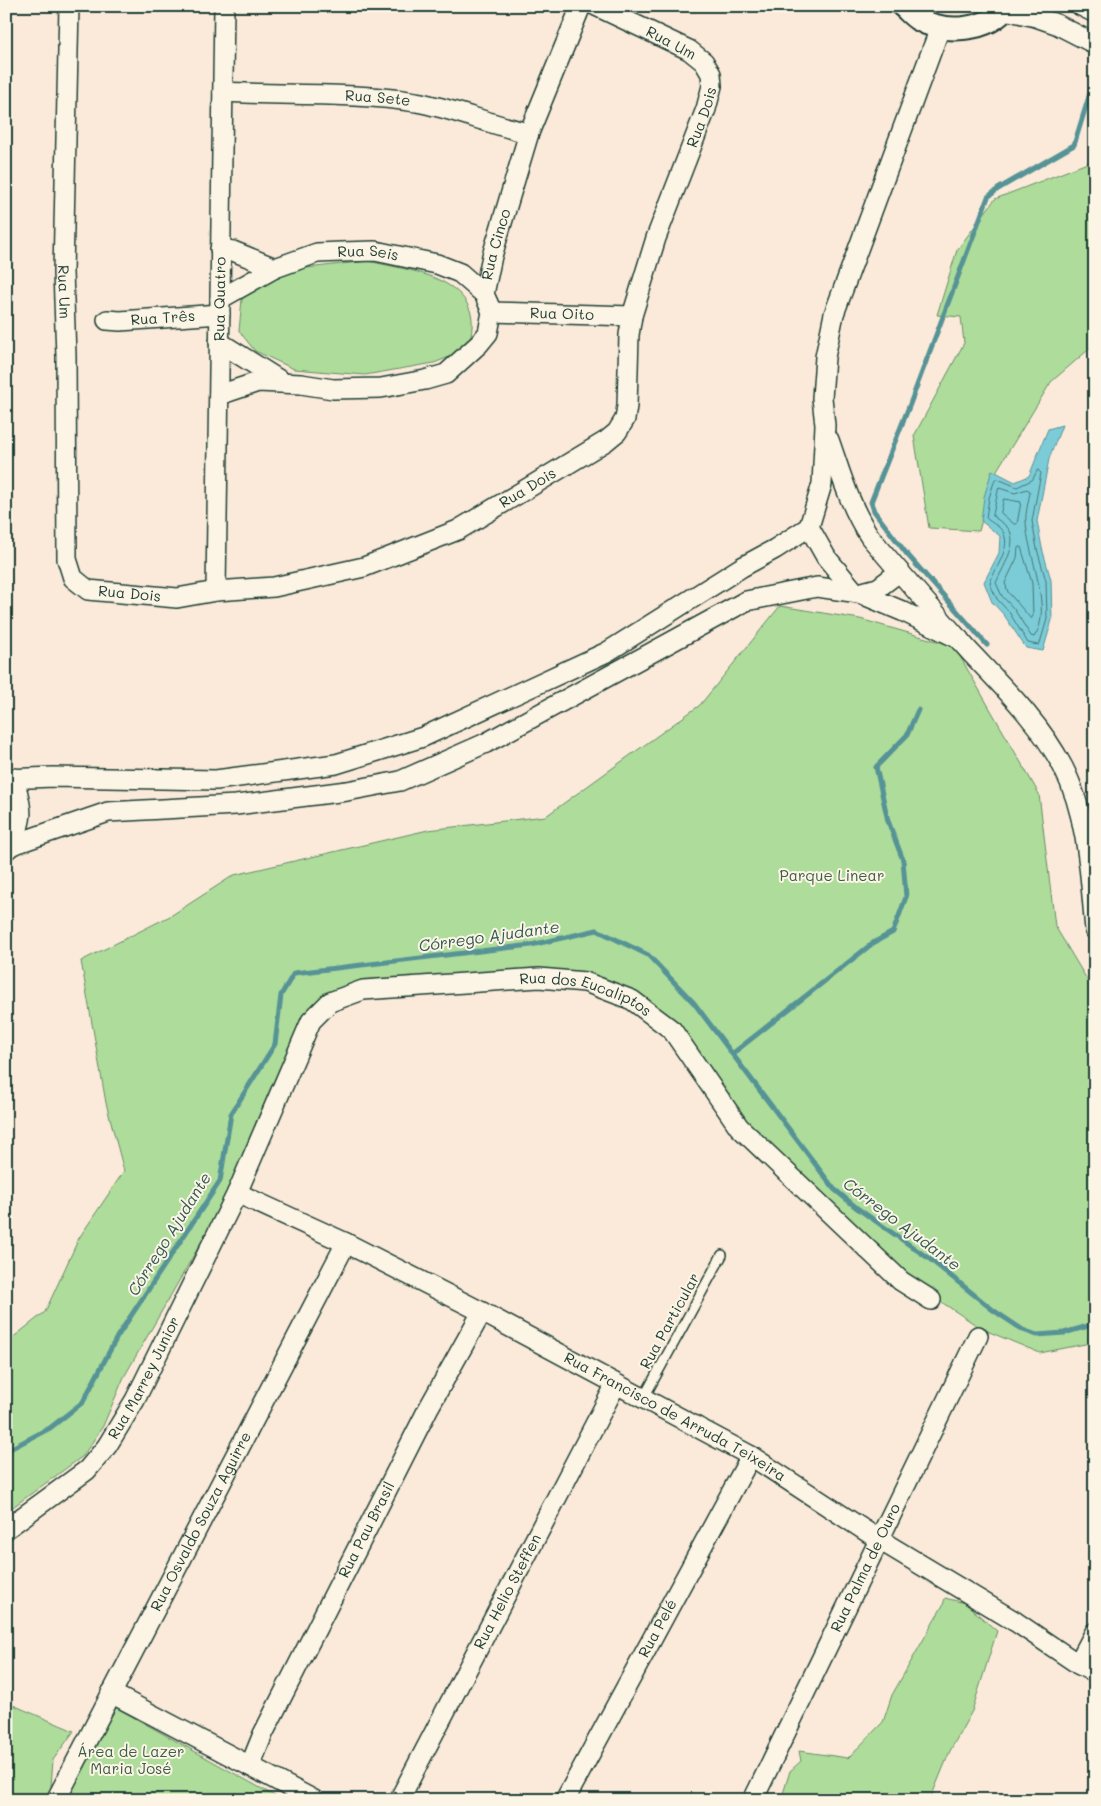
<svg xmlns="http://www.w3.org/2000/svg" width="1101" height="1806" font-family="Mali,sans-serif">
<rect width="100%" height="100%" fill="#fbeada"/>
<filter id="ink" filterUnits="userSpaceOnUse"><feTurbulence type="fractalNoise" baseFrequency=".02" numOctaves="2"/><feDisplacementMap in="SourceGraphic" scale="10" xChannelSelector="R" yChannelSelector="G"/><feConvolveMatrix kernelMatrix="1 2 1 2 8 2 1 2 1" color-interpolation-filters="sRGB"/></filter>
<g filter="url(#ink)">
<g fill="#aedc9a" stroke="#668c67">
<path d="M 1095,160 L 1095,344 L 1051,382 L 994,475 L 979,531 L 929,528 L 914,436 L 964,343 L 961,317 L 937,315 L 957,250 L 995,199 Z"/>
<path d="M 368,261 C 401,269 460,274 471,313 C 473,320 472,330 471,337 L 457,354 L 434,363 L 365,375 L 294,369 L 255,351 L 239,331 L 242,299 L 266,278 L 307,268 Z"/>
<path d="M 780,606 L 860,619 L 954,646 L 1039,794 L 1055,926 L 1095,993 L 1095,1342 L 1040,1353 L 982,1329 L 905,1278 L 743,1123 L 676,1027 L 590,978 L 331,998 L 235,1183 L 124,1377 L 103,1426 L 83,1456 L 6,1512 L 6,1343 L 45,1312 L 79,1238 L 124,1171 L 106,1103 L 81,961 L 172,915 L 234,875 L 428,830 L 546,816 L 700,705 Z"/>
<path d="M 945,1598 L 965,1603 L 997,1631 L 972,1711 L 950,1751 L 930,1800 L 781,1800 L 790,1771 L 801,1761 L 799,1751 L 848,1758 L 883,1722 L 892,1695 L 943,1605 Z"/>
<path d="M 13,1705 L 74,1731 L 53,1760 L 50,1800 L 6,1800 L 6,1708 Z"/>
<path d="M 115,1707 L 282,1800 L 64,1800 Z"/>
</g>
<path fill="#7cccd7" stroke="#579396" d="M 1062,425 L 1049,459 L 1037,521 L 1042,548 L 1051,580 L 1052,620 L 1043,651 L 1026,648 L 1004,615 L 992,602 L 984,582 L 999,553 L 1000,536 L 981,521 L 984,497 L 992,470 L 1015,482 L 1029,476 L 1048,429 Z"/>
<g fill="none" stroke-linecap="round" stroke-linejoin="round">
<g stroke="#447675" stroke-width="1">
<path d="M 1038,470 L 1041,473 L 1032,521 L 1037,549 L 1046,581 L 1047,619 L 1040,643 L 1038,645 L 1028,643 L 1009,612 L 997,599 L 990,584 C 993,570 1011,550 1004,534 C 1002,527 991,523 986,518 L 989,498 L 995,479 L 998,479 L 1017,487 L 1032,480 Z"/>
<path d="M 999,488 L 1015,493 L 1027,489 L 1030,491 C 1029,501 1025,512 1026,522 C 1027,552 1054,611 1034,637 L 1031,636 L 1014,609 L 1002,596 L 996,583 C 1001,570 1020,543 1008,528 C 1004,523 997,520 993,516 Z"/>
<path d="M 1004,499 L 1021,502 L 1017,524 L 1014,524 L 1001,513 Z"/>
<path d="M 1021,547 L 1032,583 L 1033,616 L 1031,619 L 1008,592 L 1005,583 L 1017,558 L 1018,548 Z"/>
</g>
<g stroke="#579396" stroke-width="5">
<path d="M 987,645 L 906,553 L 874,511 L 871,502 L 910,404 L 988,197 L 998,189 L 1074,145 L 1095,77"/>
<path d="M 732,1054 L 873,943 L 893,932 L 906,897 L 903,860 L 888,821 L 876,767 L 907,735 L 918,710"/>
<path d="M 6,1451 L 50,1428 L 83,1402 L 117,1337 L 220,1181 L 231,1114 L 275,1044 L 281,995 L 294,973 L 531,945 L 597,930 L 648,955 L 694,1003 L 834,1189 L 857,1208 L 931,1260 L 993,1310 L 1023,1330 L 1037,1335 L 1064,1333 L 1095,1324"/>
</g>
<defs>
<path id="service" d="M 643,1399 L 722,1255"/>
<g id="minor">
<path id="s1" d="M 69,6 L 63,272 L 66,356 L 67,559 L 73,578 L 88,590 L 177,598 L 216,591 L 274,587 L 364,567 L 458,530 L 606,441 L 617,432 L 625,419 L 627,406 L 629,335 L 632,316 L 656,238 L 706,109 L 712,86 L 711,74 L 704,62 L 689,50 L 596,6"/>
<path d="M 1081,6 L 1095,13"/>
<path d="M 1005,10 L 1036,17 L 1056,24 L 1095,44"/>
<path id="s2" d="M 223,92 C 287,96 352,92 416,102 C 455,109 491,125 529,133"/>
<path d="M 220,249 L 233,251 L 275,268"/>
<path id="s3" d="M 220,299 L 275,268 L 317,253 L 341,252 L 375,251 L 437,264 L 460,273 L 484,294"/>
<path id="s4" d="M 492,312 L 632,316"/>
<path id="s5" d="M 107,320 L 120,321 L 220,314"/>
<path d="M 219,342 L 281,381"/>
<path id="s6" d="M 219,395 L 258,382 L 301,384 L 333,389 L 381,388 L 425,380 L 446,374 L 479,344 L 488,333 L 492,312 L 484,294 L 492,256 L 529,133 L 581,6"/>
<path d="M 829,440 C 841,474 850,507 870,537 C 903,576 936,614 970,652 C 1004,688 1040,723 1063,767 C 1088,816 1090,876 1095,930"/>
<path d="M 809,527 L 826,557 L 855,592"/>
<path id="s7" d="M 216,591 L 224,6"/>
<path d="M 859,593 L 878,588 L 899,572"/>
<path d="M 6,779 L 53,777 L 216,780 L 336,764 L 423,737 L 607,652 L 742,567 L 775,549 L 809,527 L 822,484 L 825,425 L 822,398 L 825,357 L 834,314 L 940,28"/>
<path d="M 12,845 C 25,814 22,810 14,778"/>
<path d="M 6,850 L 12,845 L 108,812 L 236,805 L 347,791 L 400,781 L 486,743 L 746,601 L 817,587 L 859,593 L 902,611 L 959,639"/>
<path id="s8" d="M 237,1193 L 346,1243 L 482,1312 L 751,1456 L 878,1539 L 1016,1622 L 1078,1664 L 1095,1673"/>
<path id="s9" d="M 6,1529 L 87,1470 L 107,1446 L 135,1400 L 237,1193 L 311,1021 L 330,1002 L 363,990 L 539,978 L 585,982 L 632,1000 L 672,1030 L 739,1127 L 901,1281 L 931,1300"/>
<path d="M 1078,1664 L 1095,1632"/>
<path d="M 111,1693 L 250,1766"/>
<path id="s10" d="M 56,1800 L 346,1243"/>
<path id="s11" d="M 314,1800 L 250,1766 L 263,1734 L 428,1409 L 482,1312"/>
<path id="s12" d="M 399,1800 L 616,1384"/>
<path id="s13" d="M 565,1800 L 751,1456"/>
<path id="s14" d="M 753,1800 L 978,1336"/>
</g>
<path id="tertiary" d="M 903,6 C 908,10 913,16 918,19 C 944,34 988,32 1007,6"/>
</defs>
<use href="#service" stroke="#1f3d34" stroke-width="12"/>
<use href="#minor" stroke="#1f3d34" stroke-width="22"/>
<use href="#tertiary" stroke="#1f3d34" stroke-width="26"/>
<use href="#service" stroke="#fcf5e5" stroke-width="9"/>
<use href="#minor" stroke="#fcf5e5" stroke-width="19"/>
<use href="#tertiary" stroke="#fcf5e5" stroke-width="22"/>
</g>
</g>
<g text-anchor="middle" stroke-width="4" stroke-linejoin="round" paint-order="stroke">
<g font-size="15" fill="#1f3d34" stroke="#fcf5e5">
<text transform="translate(671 43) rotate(28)" y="5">Rua Um</text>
<text dy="5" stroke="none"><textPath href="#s2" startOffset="155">Rua Sete</textPath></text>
<text dy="5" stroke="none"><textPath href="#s1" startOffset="1489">Rua Dois</textPath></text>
<text dy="5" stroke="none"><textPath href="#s6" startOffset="382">Rua Cinco</textPath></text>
<text dy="5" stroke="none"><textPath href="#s3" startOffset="159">Rua Seis</textPath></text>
<text dy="5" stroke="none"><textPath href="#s1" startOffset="286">Rua Um</textPath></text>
<text dy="5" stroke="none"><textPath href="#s7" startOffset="292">Rua Quatro</textPath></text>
<text dy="5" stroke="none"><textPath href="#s4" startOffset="70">Rua Oito</textPath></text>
<text dy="5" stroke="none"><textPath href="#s5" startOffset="56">Rua Três</textPath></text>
<text dy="5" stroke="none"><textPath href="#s1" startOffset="1054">Rua Dois</textPath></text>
<text dy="5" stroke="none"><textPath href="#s1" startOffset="634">Rua Dois</textPath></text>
<text dy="5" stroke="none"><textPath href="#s9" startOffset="891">Rua dos Eucaliptos</textPath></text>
<text transform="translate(670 1321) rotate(-61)" y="5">Rua Particular</text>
<text dy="5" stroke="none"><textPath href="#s9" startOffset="209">Rua Marrey Junior</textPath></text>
<text dy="5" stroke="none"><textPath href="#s8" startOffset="492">Rua Francisco de Arruda Teixeira</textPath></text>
<text dy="5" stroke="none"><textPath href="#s10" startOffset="314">Rua Osvaldo Souza Aguirre</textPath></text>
<text dy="5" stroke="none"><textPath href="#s11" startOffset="336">Rua Pau Brasil</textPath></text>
<text dy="5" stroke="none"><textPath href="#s14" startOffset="258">Rua Palma de Ouro</textPath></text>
<text dy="5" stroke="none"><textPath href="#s12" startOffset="235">Rua Helio Steffen</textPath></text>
<text dy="5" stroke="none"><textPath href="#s13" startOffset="195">Rua Pelé</textPath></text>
</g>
<g font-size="15" fill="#3c5d48" stroke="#fcf5e5">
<text x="832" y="881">Parque Linear</text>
<text x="131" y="1757">Área de Lazer<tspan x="131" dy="17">Maria José</tspan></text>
</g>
<g font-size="16" font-style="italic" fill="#325a55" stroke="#fcf5e5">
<text transform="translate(489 936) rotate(-8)" y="6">Córrego Ajudante</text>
<text transform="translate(902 1224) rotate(37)" y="6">Córrego Ajudante</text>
<text transform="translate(169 1234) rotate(-58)" y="6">Córrego Ajudante</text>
</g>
</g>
<rect width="1101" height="1806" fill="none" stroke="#fcf5e5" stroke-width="25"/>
<rect x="12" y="12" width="1076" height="1781" fill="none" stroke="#1f3d34" stroke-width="2" filter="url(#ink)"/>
</svg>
